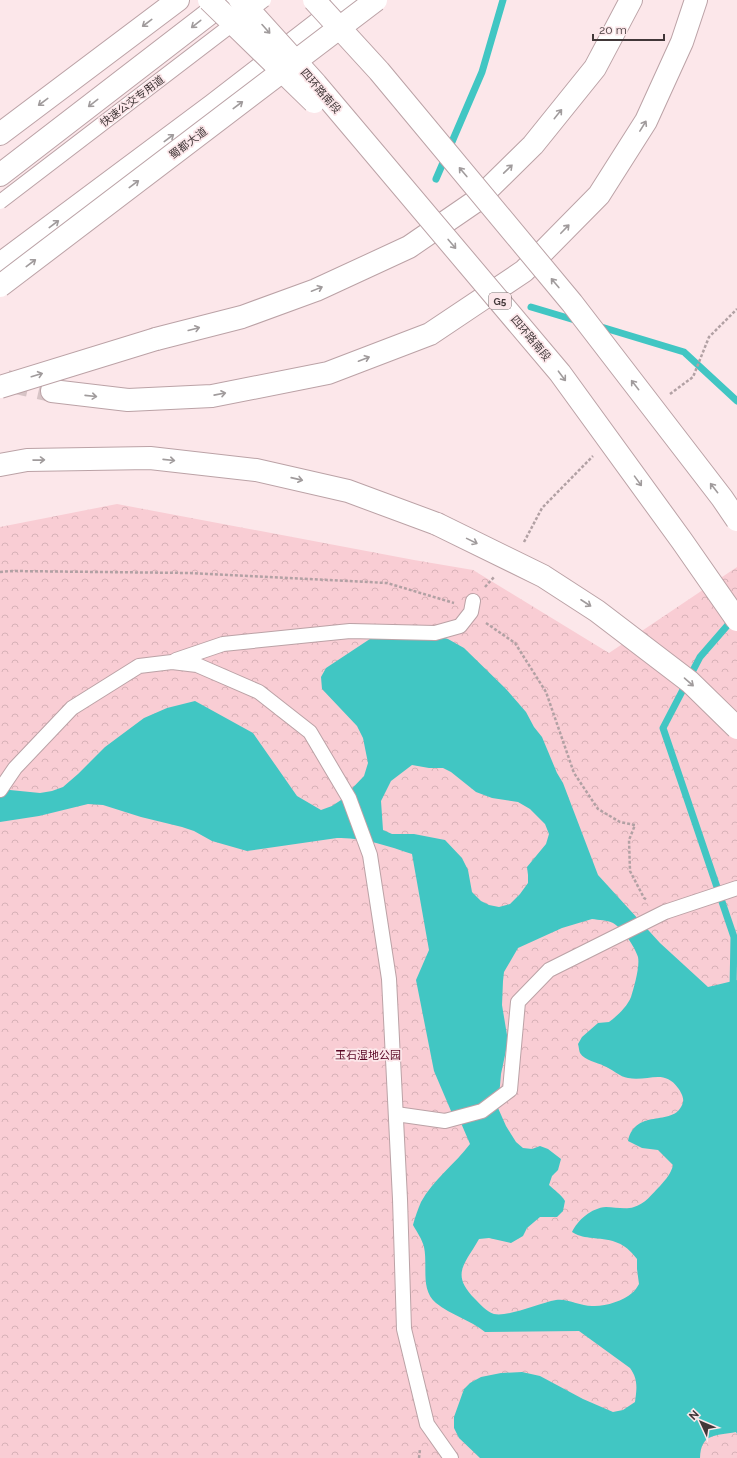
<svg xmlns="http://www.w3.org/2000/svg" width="737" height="1458" font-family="Raleway,'Noto Sans SC',sans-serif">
<defs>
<pattern id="park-crowns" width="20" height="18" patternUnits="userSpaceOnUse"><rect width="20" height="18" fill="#f9cdd4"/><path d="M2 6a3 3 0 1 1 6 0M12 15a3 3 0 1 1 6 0" fill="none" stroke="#d7b1b7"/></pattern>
</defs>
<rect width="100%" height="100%" fill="#fce7ea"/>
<path fill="url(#park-crowns)" d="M 117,504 L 414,560 L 473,570 L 609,653 L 737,567 L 737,1458 L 0,1458 L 0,527 Z"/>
<path fill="#41c6c3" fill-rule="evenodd" d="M 382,631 L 427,633 L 448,639 L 464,648 L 506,689 L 526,712 L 534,727 L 542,737 L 557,773 L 563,783 L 598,875 L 660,943 L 708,987 L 737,980 L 737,1434 L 736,1432 C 715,1436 701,1433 700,1458 L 480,1458 L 459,1438 L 454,1428 L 454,1417 L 464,1389 L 470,1383 L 481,1377 L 501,1373 L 522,1372 L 540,1376 L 583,1399 L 613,1412 L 623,1410 L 635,1402 C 637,1388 638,1379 630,1368 L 579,1331 L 485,1332 C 470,1320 451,1315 436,1303 C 420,1290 428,1266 424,1247 C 422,1239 417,1232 413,1225 C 415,1217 418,1209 421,1202 C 433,1180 455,1164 470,1144 L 461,1123 L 451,1111 L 434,1071 L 416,980 L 429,950 L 412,854 C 388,846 363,837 337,838 L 247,851 L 212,841 L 194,831 L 182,827 L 141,817 L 103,805 L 88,804 L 39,816 L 0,822 L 0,789 L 40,793 L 52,791 L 63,787 L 78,774 L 105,747 L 144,718 L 167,708 L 195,701 L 253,733 L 297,796 L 321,810 L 332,806 L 341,800 L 364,776 L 368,763 L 363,738 L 357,726 L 322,689 L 321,677 L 326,668 ZM 412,765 L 429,768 L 443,768 L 451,772 L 476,792 L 492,798 L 518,802 L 530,809 L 545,824 L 549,834 L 546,844 L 527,867 L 528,875 L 528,883 L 520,894 L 510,904 L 499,907 L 489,905 L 481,901 L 472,892 L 468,870 L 462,858 L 445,840 L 414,834 L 392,834 L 383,830 L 381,801 L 391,781 ZM 592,919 C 599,920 607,920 613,923 C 623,929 635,947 638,957 C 640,967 634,987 631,997 C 627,1007 617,1016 609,1022 L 598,1023 L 582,1037 L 578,1044 C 579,1047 579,1051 580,1053 C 585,1061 597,1062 604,1066 C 612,1069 620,1077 628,1078 C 648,1082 664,1068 678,1088 C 681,1092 684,1098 683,1102 C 676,1129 636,1106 628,1141 L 642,1148 L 658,1150 L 673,1165 C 671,1174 666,1179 660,1186 C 652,1194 645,1204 634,1207 C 625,1210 615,1207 606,1207 C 591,1208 578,1220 572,1232 C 581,1237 584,1237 593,1238 C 614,1240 624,1242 637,1259 L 637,1269 L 639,1284 C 637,1287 635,1291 632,1293 C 623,1301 604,1307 592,1306 C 580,1306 567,1298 556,1300 C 539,1303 509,1317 494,1314 C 487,1312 480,1304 475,1299 C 450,1274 465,1264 479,1239 L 489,1238 L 511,1243 L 523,1236 L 527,1228 L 540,1217 L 557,1217 L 563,1211 L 565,1201 C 561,1194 555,1191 549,1185 L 552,1176 L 558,1170 L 561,1159 L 548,1149 L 540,1146 L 532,1149 L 523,1148 L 516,1142 L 506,1126 L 498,1108 L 501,1074 L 508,1041 L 502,1005 L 503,981 L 504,972 L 518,948 L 562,928 Z"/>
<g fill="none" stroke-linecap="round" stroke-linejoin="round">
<g stroke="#41c6c3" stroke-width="7">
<path d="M 436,179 L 482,72 L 503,0"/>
<path d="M 531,307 L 578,321"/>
<path d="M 598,326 L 684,352 L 737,401"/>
<path d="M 733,989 L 734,937 L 663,728 L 700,657 L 733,619"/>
</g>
<path stroke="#d7c4c6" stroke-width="22" stroke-dasharray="22 11" stroke-linecap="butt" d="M 7,381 L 52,391"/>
<defs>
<g id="service">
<path d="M 176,660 L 223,644 L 350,631 L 435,633 L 460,626 L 471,612 L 473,601"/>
<path d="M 0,790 L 15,768 L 72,708 L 139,666 L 172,662 L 197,665 L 259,692 L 310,732 L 349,798 L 370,855 L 389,979 L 400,1199 L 404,1329 L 427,1424 L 451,1458"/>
<path d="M 396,1114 L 445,1121 L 482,1111 L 510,1090 L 518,1002 L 549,970 L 665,912 L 737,888"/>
</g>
<g id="secondary">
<path d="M 0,175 L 227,0"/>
<path d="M 0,264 L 213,105 L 349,0"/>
</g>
<g id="motorway">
<path d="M 0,134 L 178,0"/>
<path d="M 156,339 L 242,317 L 316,290 L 409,247 L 476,201 L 533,145 L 595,68 L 631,0"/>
<path d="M 52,391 L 128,400 L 212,396 L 328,373 L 430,334 L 524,271 L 599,195 L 646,121 L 682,42 L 696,0"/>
<path d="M 0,465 L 27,460 L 150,458 L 256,470 L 348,491 L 437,524"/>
</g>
</defs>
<use href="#service" stroke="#bba2a6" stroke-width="16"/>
<use href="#secondary" stroke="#bba2a6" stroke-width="24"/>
<use href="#motorway" stroke="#bba2a6" stroke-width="24"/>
<g stroke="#b2a1a4" stroke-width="2.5" stroke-dasharray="3 2" stroke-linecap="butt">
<path d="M 670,394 L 693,377 L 709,337 L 737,309"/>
<path d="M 524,542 L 542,508 L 593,456"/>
<path d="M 0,572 L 12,571 L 190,573 L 387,583 L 454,603"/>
<path d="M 485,587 L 494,577"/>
<path d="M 486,623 L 515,643 L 546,692 L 574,773 L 598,809 L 620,822 L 635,825 L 629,840 L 630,871 L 644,898 L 647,900"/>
<path d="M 419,1458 L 420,1449"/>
</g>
<use href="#service" stroke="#fff" stroke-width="14"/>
<use href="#secondary" stroke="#fff" stroke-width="22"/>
<use href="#motorway" stroke="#fff" stroke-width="22"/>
<defs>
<path id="service-bridge" d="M 0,202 L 264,0"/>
<path id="trunk-bridge" d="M 0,286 L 376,0"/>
<g id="motorway-bridge">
<path d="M 209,0 L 314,102"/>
<path d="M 240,0 L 316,84 L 560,373 L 682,541 L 737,620"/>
<path d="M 314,0 L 379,71 L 572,303 L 722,498 L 737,520"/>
<path d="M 0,387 L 156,339"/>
<path d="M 437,524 L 543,576 L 597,611 L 690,682 L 737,728"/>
</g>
</defs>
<use href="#service-bridge" stroke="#bba2a6" stroke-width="16" stroke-linecap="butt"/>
<use href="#trunk-bridge" stroke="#bba2a6" stroke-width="24" stroke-linecap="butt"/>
<use href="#motorway-bridge" stroke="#bba2a6" stroke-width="24" stroke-linecap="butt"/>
<use href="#service-bridge" stroke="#fff" stroke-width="14"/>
<use href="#trunk-bridge" stroke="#fff" stroke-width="22"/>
<use href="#motorway-bridge" stroke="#fff" stroke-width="22"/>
</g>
<defs><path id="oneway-shaft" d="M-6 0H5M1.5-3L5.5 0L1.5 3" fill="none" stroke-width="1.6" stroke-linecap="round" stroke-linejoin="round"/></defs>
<g stroke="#a09b9c">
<use href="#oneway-shaft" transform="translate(147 23) rotate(143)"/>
<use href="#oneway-shaft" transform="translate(196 24) rotate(142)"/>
<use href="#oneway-shaft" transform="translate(266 29) rotate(48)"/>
<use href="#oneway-shaft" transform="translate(43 102) rotate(143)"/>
<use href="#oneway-shaft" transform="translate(93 103) rotate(142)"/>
<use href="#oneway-shaft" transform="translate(238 105) rotate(-37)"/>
<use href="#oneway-shaft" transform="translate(558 114) rotate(-51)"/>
<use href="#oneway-shaft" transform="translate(643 126) rotate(-58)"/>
<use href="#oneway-shaft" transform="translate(169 138) rotate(-37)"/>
<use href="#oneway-shaft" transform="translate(508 169) rotate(-44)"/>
<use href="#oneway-shaft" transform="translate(463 172) rotate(-130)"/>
<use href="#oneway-shaft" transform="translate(134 184) rotate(-37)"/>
<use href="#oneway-shaft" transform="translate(54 224) rotate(-37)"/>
<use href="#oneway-shaft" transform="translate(565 229) rotate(-46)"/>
<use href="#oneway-shaft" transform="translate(452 244) rotate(50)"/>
<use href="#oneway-shaft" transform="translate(31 263) rotate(-37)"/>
<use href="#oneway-shaft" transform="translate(555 283) rotate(-130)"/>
<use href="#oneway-shaft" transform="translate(317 289) rotate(-22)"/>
<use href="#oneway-shaft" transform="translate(194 329) rotate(-15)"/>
<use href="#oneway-shaft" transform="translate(364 359) rotate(-21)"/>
<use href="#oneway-shaft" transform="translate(37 375) rotate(-17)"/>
<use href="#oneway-shaft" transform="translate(562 376) rotate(53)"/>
<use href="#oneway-shaft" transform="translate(635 385) rotate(-128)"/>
<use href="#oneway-shaft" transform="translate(220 394) rotate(-11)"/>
<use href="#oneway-shaft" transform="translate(91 396) rotate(6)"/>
<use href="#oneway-shaft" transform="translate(39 460) rotate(-1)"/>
<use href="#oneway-shaft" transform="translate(169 460) rotate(6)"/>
<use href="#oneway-shaft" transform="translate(297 479) rotate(13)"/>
<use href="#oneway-shaft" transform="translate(638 481) rotate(54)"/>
<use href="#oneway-shaft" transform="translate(714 488) rotate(-128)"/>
<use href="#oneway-shaft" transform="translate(472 541) rotate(26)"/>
<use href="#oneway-shaft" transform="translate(586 603) rotate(33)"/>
<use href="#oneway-shaft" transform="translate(689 682) rotate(41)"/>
</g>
<g text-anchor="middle" stroke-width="3.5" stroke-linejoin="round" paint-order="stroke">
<rect fill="#fce7ea" stroke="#796c6d" stroke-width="1" x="489" y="293" width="22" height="16" rx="3"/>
<g font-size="10" font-weight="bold" fill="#413738">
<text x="500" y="305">G5</text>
</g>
<g font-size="11" fill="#413738" stroke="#fce7ea">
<text transform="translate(321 91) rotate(49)" y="4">四环路南段</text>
<text transform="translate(132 101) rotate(-37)" y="4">快速公交专用道</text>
<text transform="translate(188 143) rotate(-37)" y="4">蜀都大道</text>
<text transform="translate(531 338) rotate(50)" y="4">四环路南段</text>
</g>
<g font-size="11" fill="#590624" stroke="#fce7ea">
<text x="368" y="1059">玉石湿地公园</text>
</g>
</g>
<g transform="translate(701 1422) rotate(314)" stroke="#fce7ea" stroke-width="3" paint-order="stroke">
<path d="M0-3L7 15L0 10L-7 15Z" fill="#413738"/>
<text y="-6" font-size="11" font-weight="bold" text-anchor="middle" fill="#413738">N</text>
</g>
<path d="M593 34v6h71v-6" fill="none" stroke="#413738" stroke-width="2"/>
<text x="599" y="34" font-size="12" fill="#413738" stroke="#fce7ea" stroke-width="3" paint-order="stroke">20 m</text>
</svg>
